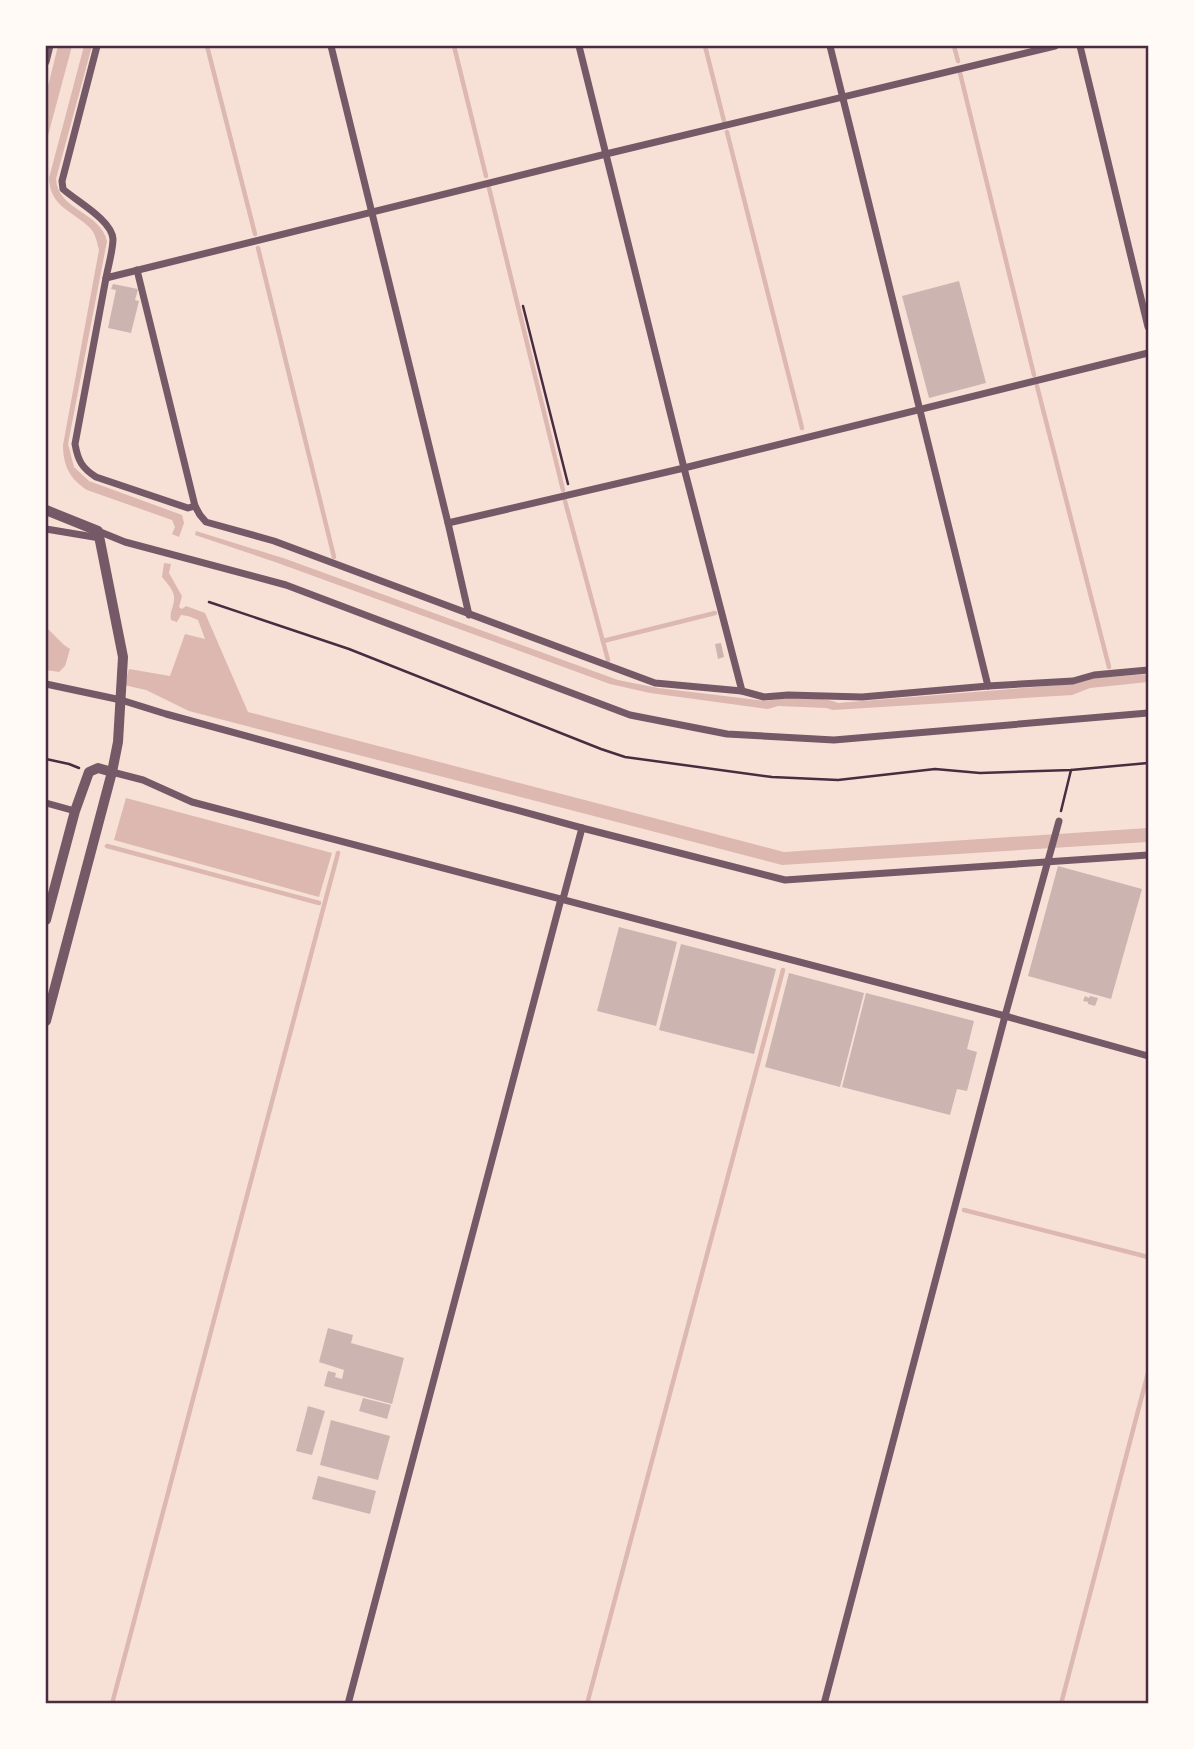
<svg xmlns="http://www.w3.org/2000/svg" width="1194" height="1749" font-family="'Alegreya Sans',sans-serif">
<rect width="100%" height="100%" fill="#f7e1d7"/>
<g fill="#dcb8b0">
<path d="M 58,46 L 72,46 L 46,143 L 46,94 Z"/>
<path d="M 84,46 L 92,46 L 56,179 C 58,211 100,211 107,241 L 68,444 L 74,467 L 89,481 L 182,515 L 184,523 L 179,537 L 172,534 L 175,527 L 172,520 L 87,490 C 70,479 63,466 63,445 L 99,250 C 97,243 96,235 91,229 C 74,211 50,208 49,178 Z"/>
<path d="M 196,531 L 286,559 L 618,680 L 658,688 L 767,701 C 785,697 821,696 838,703 L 1073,684 L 1096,678 L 1148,674 L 1148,682 L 1090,688 L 1072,695 L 833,710 L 826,708 L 778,706 L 768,709 L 650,693 L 610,684 L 275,562 L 195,535 Z"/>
<path d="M 164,563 L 171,564 L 169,573 L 182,596 L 179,607 L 182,609 L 186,606 L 205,613 L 248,712 L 784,852 L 1148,828 L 1148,842 L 782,865 L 189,711 L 146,690 L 124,685 L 129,669 L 170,676 L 185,634 L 205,639 L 198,620 L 188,616 L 181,615 L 177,622 L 171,620 C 169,612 175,605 174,597 C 174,590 166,582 162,577 Z"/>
<path d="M 46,627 L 64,645 L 70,649 L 65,666 L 59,672 L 46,670 Z"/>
<path d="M 126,798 L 332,853 L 319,897 L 114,840 Z"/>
</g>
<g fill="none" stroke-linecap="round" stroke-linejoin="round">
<g stroke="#dcb8b0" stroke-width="4.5">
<path d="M 207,46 L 255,234"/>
<path d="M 454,46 L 486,176"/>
<path d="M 705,46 L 724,121"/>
<path d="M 954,46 L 958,61"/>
<path d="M 960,73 L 1034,375"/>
<path d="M 727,132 L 802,428"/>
<path d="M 489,188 L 563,490"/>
<path d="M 258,248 L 334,557"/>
<path d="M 1037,386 L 1109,667"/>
<path d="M 565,501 L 608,660"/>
<path d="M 603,641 L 715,613"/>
<path d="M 107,846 L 319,903"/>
<path d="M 964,1210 L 1148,1257"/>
<path d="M 112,1704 L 338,853"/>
<path d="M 587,1704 L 783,970"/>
<path d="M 1061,1704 L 1148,1373"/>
</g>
</g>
<g fill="#ccb4b1">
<path d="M 959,281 L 986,383 L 929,398 L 902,296 Z"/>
<path d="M 113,284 L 138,289 L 135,300 L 139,301 L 131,333 L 108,328 L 116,290 L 111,289 Z"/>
<path d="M 721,643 L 724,657 L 718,659 L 715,644 Z"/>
<path d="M 1058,866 L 1142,889 L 1111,999 L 1028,976 Z"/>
<path d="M 619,927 L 677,942 L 656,1026 L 597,1011 Z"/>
<path d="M 681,944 L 776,969 L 754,1054 L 659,1030 Z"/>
<path d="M 789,973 L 864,993 L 840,1087 L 765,1067 Z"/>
<path d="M 866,993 L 974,1021 L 967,1049 L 977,1052 L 967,1091 L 957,1089 L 950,1115 L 842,1087 Z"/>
<path d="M 1085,996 L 1089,998 L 1090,996 L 1098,998 L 1095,1006 L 1088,1004 L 1088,1002 L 1083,1001 Z"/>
<path d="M 328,1328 L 353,1335 L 351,1343 L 404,1358 L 392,1404 L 324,1386 L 328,1371 L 336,1373 L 335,1377 L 342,1379 L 344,1370 L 319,1362 Z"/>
<path d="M 363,1398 L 391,1405 L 387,1419 L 359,1411 Z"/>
<path d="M 308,1406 L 325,1411 L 312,1455 L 296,1451 Z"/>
<path d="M 331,1420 L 390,1436 L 378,1480 L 320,1465 Z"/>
<path d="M 318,1476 L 376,1491 L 370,1514 L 312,1499 Z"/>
</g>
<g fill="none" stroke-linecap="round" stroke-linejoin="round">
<g stroke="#4a2c40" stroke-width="2.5">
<path d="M 523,306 L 568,484"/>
<path d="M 209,602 L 349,649 L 601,749 L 625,757 L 772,777 L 838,780 L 935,769 L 980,773 L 1071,770 L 1148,763"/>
<path d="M 46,759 L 69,764 L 79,768"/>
<path d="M 1061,811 L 1071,770"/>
</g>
<g stroke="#755966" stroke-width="7">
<path d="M 97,46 L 62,181 L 63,189 C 76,201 112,220 113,239 C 113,250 108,267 106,278 L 606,154 L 1055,46"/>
<path d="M 331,46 L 448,523 L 469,615"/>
<path d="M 579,46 L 684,468 L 742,691"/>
<path d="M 830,46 L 988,686"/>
<path d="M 1080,46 L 1148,327"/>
<path d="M 46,62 L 50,46"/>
<path d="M 106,278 L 75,444 C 78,461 82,468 96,477 L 188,508 L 195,506 L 137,270"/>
<path d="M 195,506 L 200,515 L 206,522 L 274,541 L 655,683 L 742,691 L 764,697 L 788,695 L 862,697 L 988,686 L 1073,681 L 1094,675 L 1148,670"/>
<path d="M 448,523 L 684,468 L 1148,353"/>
<path d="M 46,529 L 100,538"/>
<path d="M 98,531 L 125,542 L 286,585 L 630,715 L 727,734 L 834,740 L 1148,713"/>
<path d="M 46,684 L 121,700 L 166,714 L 582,828 L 785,880 L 1148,855"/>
<path d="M 112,772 L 143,780 L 192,802 L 1005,1016 L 1148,1056"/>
<path d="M 46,803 L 75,811"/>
<path d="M 563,899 L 582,828"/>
<path d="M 348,1704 L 561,899"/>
<path d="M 824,1704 L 1005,1016 L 1059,821"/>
</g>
<g stroke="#755966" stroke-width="10">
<path d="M 46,510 L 98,531 L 123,657 L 118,742 L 112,772 L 46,1021"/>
<path d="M 46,920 L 75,811 L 89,772 L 98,768 L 112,772"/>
</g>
</g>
<rect width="1194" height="1749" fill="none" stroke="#fffaf5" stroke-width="94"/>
<rect x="47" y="47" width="1100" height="1655" fill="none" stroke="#4a2c40" stroke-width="2.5"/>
</svg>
